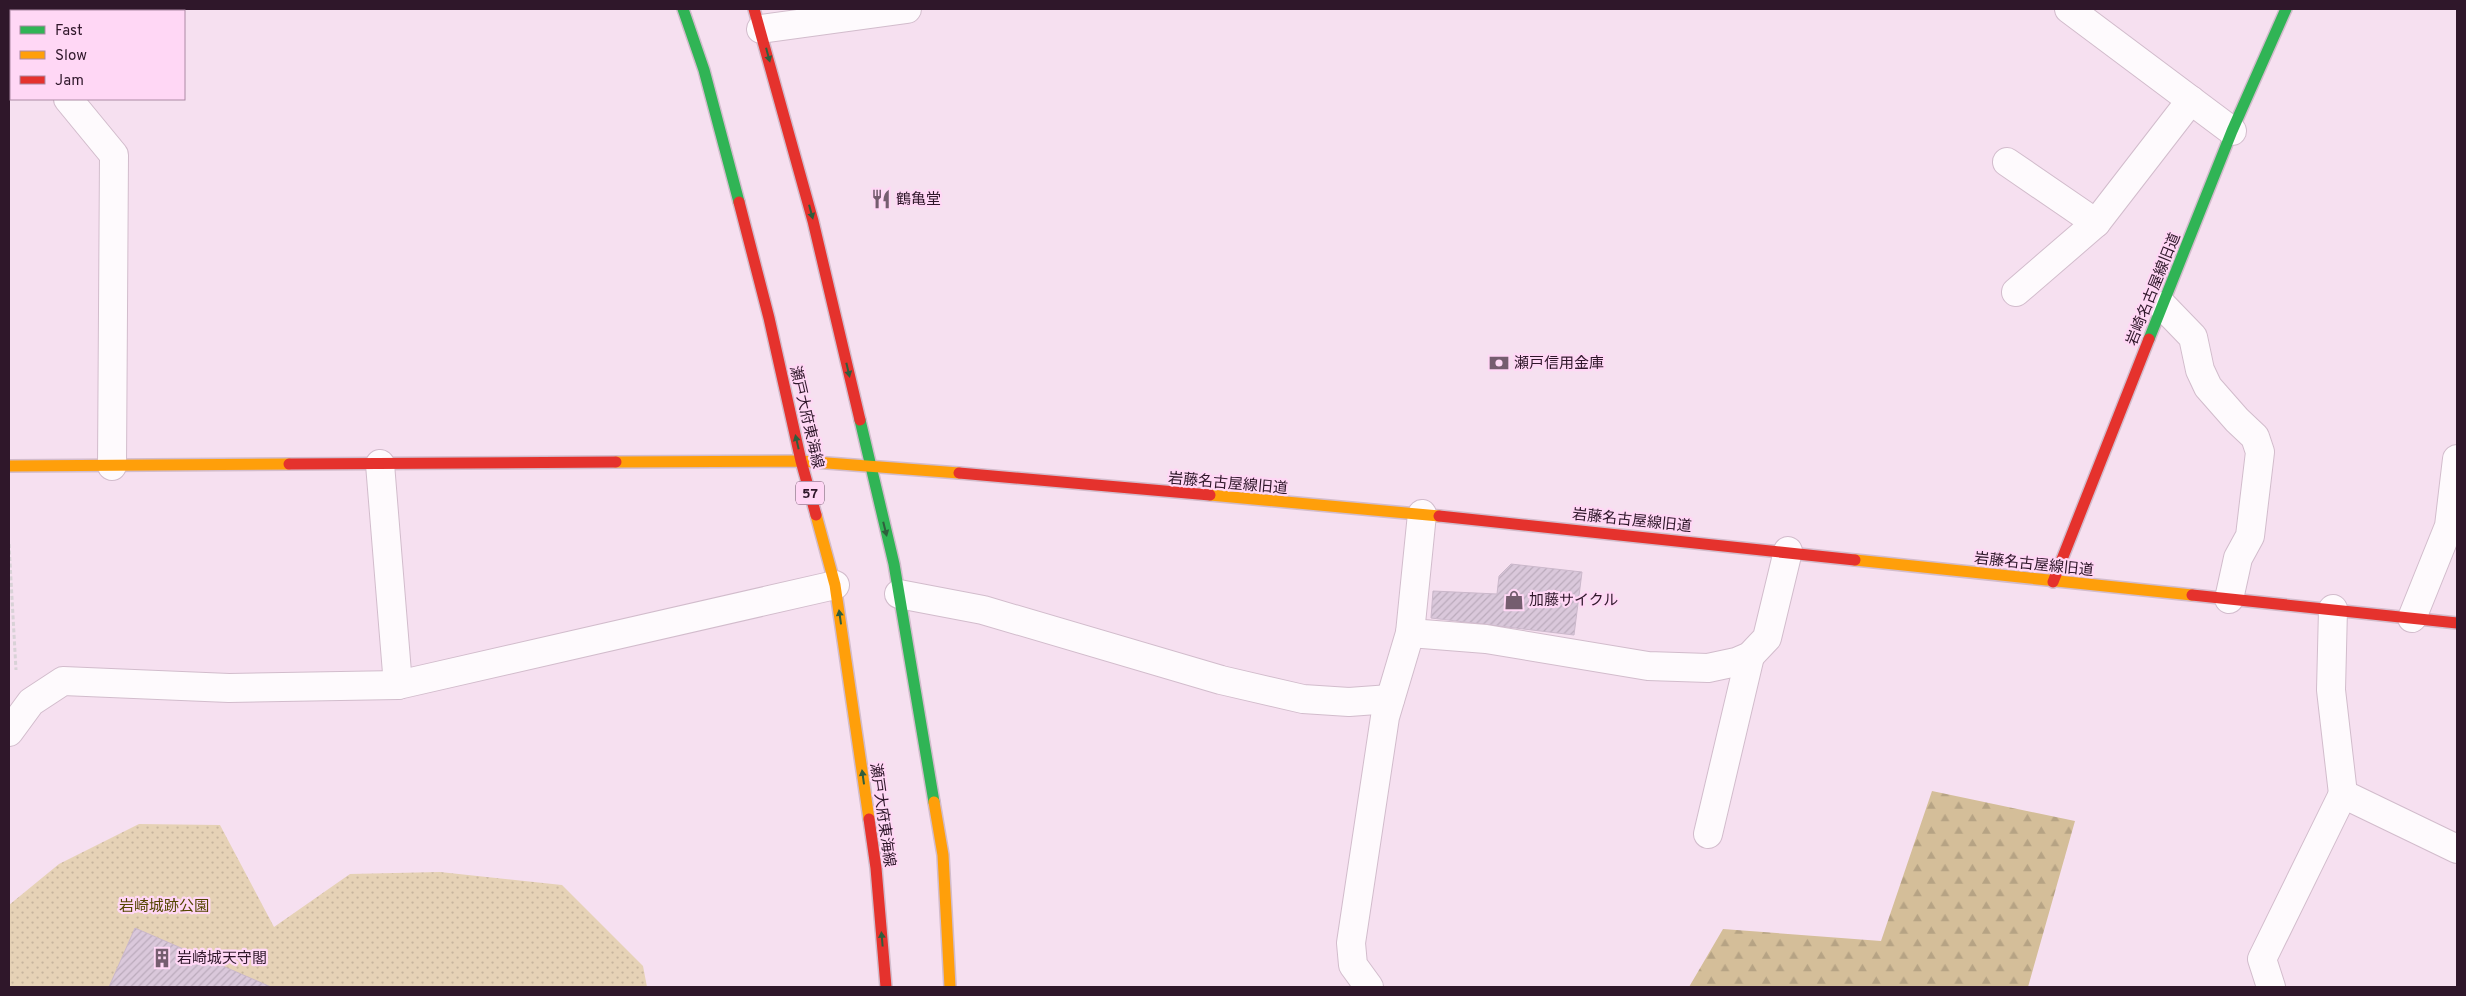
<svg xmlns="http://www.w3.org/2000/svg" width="2466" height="996" font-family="Overpass,'Noto Sans JP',sans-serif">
<defs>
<pattern id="forest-firs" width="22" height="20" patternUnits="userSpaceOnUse" patternTransform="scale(1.25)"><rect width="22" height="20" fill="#d4be99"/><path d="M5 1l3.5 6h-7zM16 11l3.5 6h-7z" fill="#b6a384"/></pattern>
<pattern id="park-dots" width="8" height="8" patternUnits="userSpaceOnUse" patternTransform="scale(1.25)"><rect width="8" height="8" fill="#e6d2b6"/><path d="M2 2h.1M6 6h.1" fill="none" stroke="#c6b49d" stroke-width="1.8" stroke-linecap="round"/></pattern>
<pattern id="building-hatch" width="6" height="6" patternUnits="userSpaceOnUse" patternTransform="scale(1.25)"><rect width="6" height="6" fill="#dac8db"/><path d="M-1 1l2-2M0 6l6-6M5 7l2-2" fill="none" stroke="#bbabbc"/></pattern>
</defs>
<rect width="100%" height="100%" fill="#f6e0f0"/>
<path fill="url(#forest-firs)" d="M 1932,791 L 2075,821 L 2028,987 L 1689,987 L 1723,929 L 1881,941 Z"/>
<path fill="url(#park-dots)" d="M 139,824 L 220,825 L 274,927 L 350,874 L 440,872 L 562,885 L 643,966 L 647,987 L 9,987 L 9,905 L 59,864 Z"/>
<g fill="url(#building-hatch)" stroke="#cbb8cb">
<path d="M 1511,564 L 1582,572 L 1574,635 L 1431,618 L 1433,591 L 1497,594 L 1499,576 Z"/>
<path d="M 135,928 L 271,987 L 109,987 Z"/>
</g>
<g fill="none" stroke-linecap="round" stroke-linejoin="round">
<defs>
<g id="street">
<path d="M 2069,9 L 2232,131"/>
<path d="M 9,27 L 11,30"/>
<path d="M 761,29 L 907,9"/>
<path d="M 68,99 L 114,155 L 112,466"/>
<path d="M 2007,162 L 2096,223"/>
<path d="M 2016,292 L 2096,223 L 2191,100"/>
<path d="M 2163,306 L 2193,337 L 2200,370 L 2208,387 L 2237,420 L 2255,437 L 2260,452 L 2250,536 L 2238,558 L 2229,599"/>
<path d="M 380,464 L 398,685"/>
<path d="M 899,594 L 983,610 L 1221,680 L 1303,699 L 1349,702 L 1390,699"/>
<path d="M 2333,609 L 2331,690 L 2343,794 L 2457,849"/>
<path d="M 2412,618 L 2449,526 L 2457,459"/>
<path d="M 1410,633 L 1486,639 L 1648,666 L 1708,668 L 1736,662 L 1750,656 L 1767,638 L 1788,551"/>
<path d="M 9,732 L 31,702 L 63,681 L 229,688 L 398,685 L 835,585"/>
<path d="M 1708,834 L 1750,656"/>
<path d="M 1369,987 L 1353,965 L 1351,943 L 1385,717 L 1410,633 L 1422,514"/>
<path d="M 2271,987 L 2262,959 L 2343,794"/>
</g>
<g id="fast">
<path d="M 683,9 L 704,70 L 739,202"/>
<path d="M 2149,339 L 2232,131 L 2286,9"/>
<path d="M 860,420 L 894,564 L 934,802"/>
</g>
<g id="slow">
<path d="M 616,462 L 801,461 L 959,473"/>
<path d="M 9,466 L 289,464"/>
<path d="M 1210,495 L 1439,516"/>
<path d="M 816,515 L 835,585 L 869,819"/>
<path d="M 1855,560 L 2192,595"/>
<path d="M 934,802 L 943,855 L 950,987"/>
</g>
<g id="jam">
<path d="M 754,9 L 813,221 L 860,420"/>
<path d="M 739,202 L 769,318 L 801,461 L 816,515"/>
<path d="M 289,464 L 616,462"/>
<path d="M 959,473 L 1210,495"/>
<path d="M 1439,516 L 1855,560"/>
<path d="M 2053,582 L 2149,339"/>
<path d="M 2192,595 L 2457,623"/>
<path d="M 869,819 L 876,868 L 886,987"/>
</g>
</defs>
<use href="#street" stroke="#d2bccc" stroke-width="30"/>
<use href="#fast" stroke="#d2bccc" stroke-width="14"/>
<use href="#slow" stroke="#d2bccc" stroke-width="14"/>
<use href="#jam" stroke="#d2bccc" stroke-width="14"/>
<path stroke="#d9d2d7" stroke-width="3" stroke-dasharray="4 2.5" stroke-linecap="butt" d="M 9,544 L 16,670"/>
<use href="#street" stroke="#fefafd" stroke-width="28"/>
<use href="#fast" stroke="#30b455" stroke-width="11"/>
<use href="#slow" stroke="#ff9f0a" stroke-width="11"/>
<use href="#jam" stroke="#e5322d" stroke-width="11"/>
</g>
<defs><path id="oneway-solid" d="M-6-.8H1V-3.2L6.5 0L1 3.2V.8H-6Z" transform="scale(1.25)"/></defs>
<g fill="#2f5e3d">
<use href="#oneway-solid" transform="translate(768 55) rotate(75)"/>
<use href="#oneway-solid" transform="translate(811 212) rotate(75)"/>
<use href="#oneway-solid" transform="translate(848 370) rotate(77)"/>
<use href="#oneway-solid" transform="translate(797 442) rotate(-103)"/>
<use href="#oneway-solid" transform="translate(885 529) rotate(76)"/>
<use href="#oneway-solid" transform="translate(840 617) rotate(-98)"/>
<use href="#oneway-solid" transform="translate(863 777) rotate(-98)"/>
<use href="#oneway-solid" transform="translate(882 939) rotate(-95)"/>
</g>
<defs>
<symbol id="restaurant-bare" viewBox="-9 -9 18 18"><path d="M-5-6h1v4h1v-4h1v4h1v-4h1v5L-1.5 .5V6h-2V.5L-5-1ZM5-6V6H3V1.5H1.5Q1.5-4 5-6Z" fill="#755d6f" stroke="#ffd7f5" stroke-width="2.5" paint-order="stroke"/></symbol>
<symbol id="bank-bare" viewBox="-9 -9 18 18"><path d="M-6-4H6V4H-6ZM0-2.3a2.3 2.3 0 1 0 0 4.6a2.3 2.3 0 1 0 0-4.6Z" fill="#755d6f" stroke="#ffd7f5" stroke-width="2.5" paint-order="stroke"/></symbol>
<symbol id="shop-bare" viewBox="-9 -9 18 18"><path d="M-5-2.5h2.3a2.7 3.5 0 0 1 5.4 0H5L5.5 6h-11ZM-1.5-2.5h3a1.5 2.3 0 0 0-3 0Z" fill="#755d6f" stroke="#ffd7f5" stroke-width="2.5" paint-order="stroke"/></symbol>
<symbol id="building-bare" viewBox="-9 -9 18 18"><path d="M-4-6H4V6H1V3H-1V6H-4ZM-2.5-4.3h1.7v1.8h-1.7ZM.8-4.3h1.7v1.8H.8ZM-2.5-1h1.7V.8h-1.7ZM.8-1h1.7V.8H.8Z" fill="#755d6f" stroke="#ffd7f5" stroke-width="2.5" paint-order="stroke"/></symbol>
</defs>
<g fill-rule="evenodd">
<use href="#restaurant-bare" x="867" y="185" width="28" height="28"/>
<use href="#bank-bare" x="1485" y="349" width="28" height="28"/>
<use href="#shop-bare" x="1500" y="586" width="28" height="28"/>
<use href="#building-bare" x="148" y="944" width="28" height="28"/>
</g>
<g text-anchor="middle" stroke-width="4.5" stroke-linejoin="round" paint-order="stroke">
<rect fill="#ffd7f5" stroke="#6d5167" stroke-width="1" x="796" y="481.5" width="28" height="23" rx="4"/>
<g font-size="14" font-weight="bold" fill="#2f172a">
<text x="810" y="498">57</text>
</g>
<g font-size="15" fill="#2f172a" stroke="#ffd7f5" text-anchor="start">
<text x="896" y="204">鶴亀堂</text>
<text x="1514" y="368">瀬戸信用金庫</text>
<text x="1529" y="605">加藤サイクル</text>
<text x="177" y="963">岩崎城天守閣</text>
</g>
<g font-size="15" fill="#2f172a" stroke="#ffd7f5">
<text transform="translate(2153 289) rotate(-68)" y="5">岩崎名古屋線旧道</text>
<text transform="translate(807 417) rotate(77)" y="5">瀬戸大府東海線</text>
<text transform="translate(1228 483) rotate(5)" y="5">岩藤名古屋線旧道</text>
<text transform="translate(1632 520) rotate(6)" y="5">岩藤名古屋線旧道</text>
<text transform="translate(2034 564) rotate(6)" y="5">岩藤名古屋線旧道</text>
<text transform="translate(883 815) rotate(82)" y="5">瀬戸大府東海線</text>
</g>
<g font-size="15" fill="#544500" stroke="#ffd7f5">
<text x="164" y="911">岩崎城跡公園</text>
</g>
</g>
<rect width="2466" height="996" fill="none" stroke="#2f172a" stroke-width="20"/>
<rect x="10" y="10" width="175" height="90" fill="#ffd7f5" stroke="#ac8aa4"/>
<rect x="20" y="26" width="25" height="8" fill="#30b455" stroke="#ac8aa4"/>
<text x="55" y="35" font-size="15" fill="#2f172a">Fast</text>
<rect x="20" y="51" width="25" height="8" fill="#ff9f0a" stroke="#ac8aa4"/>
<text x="55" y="60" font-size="15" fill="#2f172a">Slow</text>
<rect x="20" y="76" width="25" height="8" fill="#e5322d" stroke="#ac8aa4"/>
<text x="55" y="85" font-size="15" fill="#2f172a">Jam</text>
</svg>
